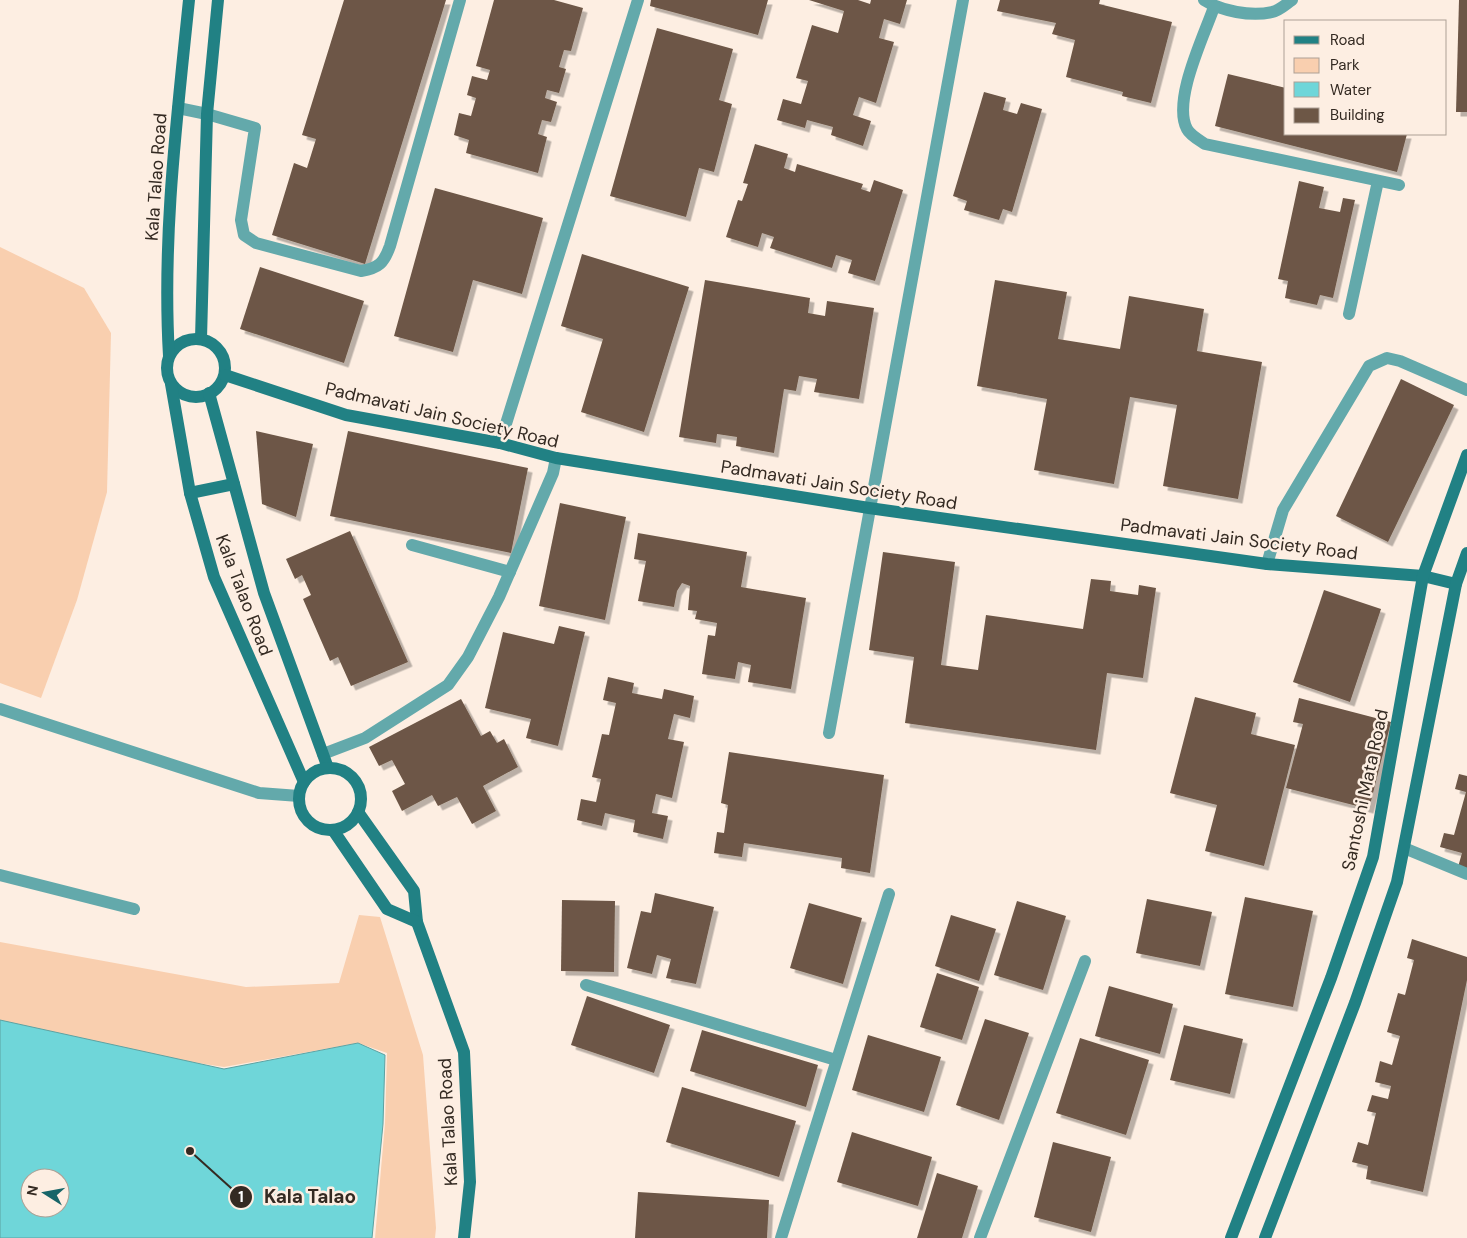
<svg xmlns="http://www.w3.org/2000/svg" width="1467" height="1238" font-family="'DM Sans',sans-serif">
<defs>
<filter id="shadow"><feDropShadow dx="4.5" dy="4.5" stdDeviation="0" flood-color="#0004"/></filter>
</defs>
<rect width="100%" height="100%" fill="#fdeee2"/>
<g fill="#f9cfaf">
<path d="M 0,247 L 84,288 L 111,333 L 107,492 L 77,600 L 41,698 L 0,683 Z"/>
<path d="M 359,915 L 380,917 L 423,1055 L 436,1228 L 435,1238 L 375,1238 L 385,1123 L 387,1053 L 358,1043 L 224,1067 L 165,1058 L 0,1024 L 0,942 L 246,987 L 339,983 Z"/>
</g>
<path fill="#6fd6d9" stroke="#5da2a2" fill-rule="evenodd" d="M 0,1020 L 224,1069 L 358,1043 L 385,1055 L 383,1124 L 372,1238 L 0,1238 ZM 30,1178 L 60,1178 L 60,1208 L 30,1208 Z"/>
<g fill="#6d5746" filter="url(#shadow)">
<path d="M 344,0 L 446,0 L 365,264 L 272,235 L 294,163 L 307,168 L 316,139 L 302,135 Z"/>
<path d="M 494,0 L 554,0 L 583,8 L 571,51 L 564,50 L 559,67 L 566,69 L 559,93 L 547,90 L 545,98 L 557,102 L 551,122 L 542,120 L 538,134 L 547,137 L 538,173 L 466,153 L 469,140 L 454,135 L 459,113 L 471,116 L 476,98 L 467,95 L 472,76 L 487,80 L 490,70 L 476,66 Z"/>
<path d="M 651,0 L 768,0 L 758,35 L 650,6 Z"/>
<path d="M 809,0 L 858,0 L 870,4 L 871,0 L 907,0 L 900,24 L 884,19 L 879,38 L 894,42 L 876,103 L 859,97 L 853,115 L 871,121 L 863,146 L 831,135 L 833,127 L 807,120 L 805,128 L 777,120 L 783,99 L 801,104 L 808,81 L 796,78 L 812,25 L 838,33 L 844,11 Z"/>
<path d="M 1000,0 L 1100,0 L 1099,4 L 1172,22 L 1151,103 L 1122,96 L 1123,92 L 1066,77 L 1075,40 L 1052,34 L 1056,23 L 997,11 Z"/>
<path d="M 1459,0 L 1467,0 L 1467,112 L 1456,112 Z"/>
<path d="M 657,28 L 733,49 L 719,100 L 732,104 L 714,172 L 699,168 L 686,217 L 610,196 Z"/>
<path d="M 1228,74 L 1286,88 L 1286,134 L 1407,134 L 1397,172 L 1215,126 Z"/>
<path d="M 984,92 L 1006,98 L 1003,110 L 1017,114 L 1021,103 L 1042,109 L 1012,212 L 1003,209 L 999,220 L 964,210 L 967,201 L 953,196 Z"/>
<path d="M 755,144 L 788,154 L 784,168 L 795,172 L 797,164 L 863,184 L 861,189 L 870,192 L 874,180 L 903,190 L 875,281 L 848,273 L 852,260 L 836,255 L 832,268 L 770,248 L 774,237 L 762,233 L 758,247 L 726,237 L 738,200 L 742,201 L 748,184 L 743,183 Z"/>
<path d="M 1299,181 L 1324,187 L 1319,208 L 1340,212 L 1343,198 L 1355,200 L 1333,298 L 1320,295 L 1317,305 L 1285,298 L 1288,281 L 1278,279 Z"/>
<path d="M 435,188 L 543,218 L 522,294 L 473,280 L 453,352 L 394,336 Z"/>
<path d="M 582,254 L 689,287 L 644,432 L 581,412 L 603,339 L 561,326 Z"/>
<path d="M 260,267 L 364,301 L 344,363 L 240,329 Z"/>
<path d="M 705,280 L 810,298 L 808,313 L 825,316 L 827,301 L 874,308 L 859,399 L 814,392 L 817,379 L 799,376 L 796,391 L 784,389 L 774,453 L 736,446 L 737,437 L 717,434 L 716,443 L 679,437 Z"/>
<path d="M 995,280 L 1067,292 L 1058,339 L 1120,349 L 1129,296 L 1204,309 L 1197,351 L 1262,362 L 1238,499 L 1163,486 L 1177,405 L 1130,397 L 1114,484 L 1034,470 L 1047,399 L 977,386 Z"/>
<path d="M 1401,379 L 1454,405 L 1388,542 L 1336,516 Z"/>
<path d="M 256,431 L 313,444 L 296,517 L 262,504 Z"/>
<path d="M 348,431 L 528,468 L 511,553 L 330,516 Z"/>
<path d="M 560,503 L 626,517 L 605,620 L 539,606 Z"/>
<path d="M 350,531 L 408,662 L 351,686 L 338,657 L 330,661 L 303,599 L 311,595 L 302,575 L 295,579 L 286,559 Z"/>
<path d="M 638,533 L 747,552 L 741,587 L 806,598 L 791,689 L 748,682 L 751,665 L 738,662 L 735,679 L 702,674 L 708,635 L 715,636 L 717,623 L 695,619 L 697,611 L 688,610 L 690,586 L 682,583 L 677,591 L 674,607 L 638,601 L 646,561 L 634,559 Z"/>
<path d="M 883,552 L 955,562 L 941,665 L 978,670 L 986,615 L 1083,629 L 1091,579 L 1111,581 L 1110,591 L 1138,595 L 1139,585 L 1156,588 L 1143,678 L 1107,673 L 1096,750 L 905,723 L 914,657 L 869,650 Z"/>
<path d="M 1324,590 L 1381,609 L 1350,702 L 1293,682 Z"/>
<path d="M 559,626 L 585,632 L 558,746 L 526,738 L 531,719 L 485,708 L 503,632 L 554,644 Z"/>
<path d="M 608,677 L 634,683 L 632,693 L 662,699 L 664,689 L 694,696 L 690,718 L 674,714 L 668,739 L 684,742 L 672,798 L 656,794 L 652,813 L 668,816 L 663,839 L 633,832 L 635,820 L 605,813 L 602,826 L 577,820 L 581,799 L 596,802 L 601,779 L 592,777 L 602,734 L 609,735 L 616,703 L 603,700 Z"/>
<path d="M 1195,697 L 1256,713 L 1251,734 L 1295,745 L 1264,866 L 1205,851 L 1217,805 L 1170,793 Z"/>
<path d="M 1299,698 L 1391,722 L 1369,809 L 1286,788 L 1303,724 L 1293,722 Z"/>
<path d="M 461,699 L 481,736 L 490,731 L 497,743 L 504,739 L 518,767 L 483,786 L 496,811 L 472,824 L 457,797 L 438,806 L 432,795 L 402,811 L 392,791 L 405,784 L 392,760 L 379,766 L 369,747 Z"/>
<path d="M 729,752 L 884,775 L 870,873 L 841,868 L 842,858 L 744,843 L 742,857 L 714,853 L 717,832 L 724,833 L 728,805 L 721,803 Z"/>
<path d="M 1459,774 L 1467,776 L 1467,870 L 1458,867 L 1462,853 L 1440,847 L 1444,833 L 1454,835 L 1466,792 L 1455,789 Z"/>
<path d="M 655,893 L 714,907 L 696,984 L 666,978 L 671,959 L 657,955 L 652,974 L 627,968 L 641,911 L 651,913 Z"/>
<path d="M 1245,897 L 1313,911 L 1293,1007 L 1225,994 Z"/>
<path d="M 1147,899 L 1212,912 L 1200,966 L 1136,953 Z"/>
<path d="M 562,900 L 615,901 L 614,972 L 561,971 Z"/>
<path d="M 1017,901 L 1066,916 L 1043,990 L 994,975 Z"/>
<path d="M 809,903 L 862,918 L 843,984 L 790,968 Z"/>
<path d="M 951,915 L 996,929 L 979,981 L 935,966 Z"/>
<path d="M 1412,939 L 1467,957 L 1467,980 L 1423,1192 L 1366,1179 L 1368,1166 L 1352,1162 L 1358,1142 L 1368,1145 L 1376,1113 L 1367,1111 L 1372,1095 L 1388,1099 L 1391,1086 L 1375,1082 L 1380,1061 L 1392,1065 L 1400,1036 L 1387,1032 L 1398,993 L 1405,995 L 1414,960 L 1407,958 Z"/>
<path d="M 937,973 L 979,987 L 962,1040 L 920,1027 Z"/>
<path d="M 1109,986 L 1173,1004 L 1160,1054 L 1095,1036 Z"/>
<path d="M 587,996 L 670,1025 L 654,1073 L 571,1045 Z"/>
<path d="M 985,1019 L 1029,1033 L 999,1120 L 956,1105 Z"/>
<path d="M 1184,1025 L 1243,1039 L 1230,1094 L 1170,1080 Z"/>
<path d="M 702,1030 L 818,1065 L 806,1107 L 690,1071 Z"/>
<path d="M 868,1035 L 941,1057 L 924,1112 L 852,1090 Z"/>
<path d="M 1080,1038 L 1149,1060 L 1126,1135 L 1056,1113 Z"/>
<path d="M 682,1087 L 796,1121 L 779,1177 L 666,1142 Z"/>
<path d="M 852,1132 L 932,1157 L 918,1206 L 837,1182 Z"/>
<path d="M 1053,1142 L 1111,1157 L 1091,1232 L 1034,1217 Z"/>
<path d="M 937,1173 L 978,1186 L 962,1238 L 917,1238 Z"/>
<path d="M 638,1192 L 769,1200 L 767,1238 L 635,1238 Z"/>
</g>
<g fill="none" stroke-linecap="round" stroke-linejoin="round">
<g stroke="#63a9ab" stroke-width="12">
<path d="M 1204,0 C 1221,11 1251,17 1272,12 C 1279,11 1286,4 1292,0"/>
<path d="M 1214,7 C 1204,36 1172,101 1187,129 C 1190,135 1199,140 1205,144 L 1399,185"/>
<path d="M 178,108 L 207,114 L 255,128 L 241,220 L 244,235 L 256,243 L 361,271 C 379,268 384,263 390,246 L 460,0"/>
<path d="M 1349,314 L 1378,181"/>
<path d="M 500,443 L 638,0"/>
<path d="M 412,545 L 510,572"/>
<path d="M 1267,564 L 1283,510 L 1369,366 L 1387,358 L 1400,361 L 1467,390"/>
<path d="M 0,709 L 259,793 L 299,796"/>
<path d="M 829,733 L 963,0"/>
<path d="M 323,754 L 365,738 L 448,685 L 468,657 L 499,597 L 553,473 L 556,458"/>
<path d="M 1404,848 L 1467,874"/>
<path d="M 0,875 L 134,909"/>
<path d="M 586,985 L 836,1060"/>
<path d="M 781,1238 L 889,894"/>
<path d="M 980,1238 L 1085,961"/>
</g>
<g stroke="#218184" stroke-width="12">
<circle cx="196" cy="368" r="29"/>
<path d="M 201,339 L 207,114 L 218,0"/>
<path d="M 169,356 C 162,237 177,118 189,0"/>
<path d="M 225,375 L 346,415 L 500,443 L 556,458 L 869,508 L 1267,564 L 1423,576 L 1456,584"/>
<path d="M 171,384 L 190,493 L 214,577 L 304,782"/>
<path d="M 209,393 L 264,593 L 328,768"/>
<path d="M 190,493 L 234,484"/>
<circle cx="330" cy="799" r="31"/>
<path d="M 358,812 L 414,891 L 417,922 L 464,1052 L 470,1182 L 464,1238"/>
<path d="M 333,830 L 387,909 L 417,922"/>
<path d="M 1231,1238 L 1331,978 L 1373,857 L 1423,576 L 1467,455"/>
<path d="M 1265,1238 L 1355,1003 L 1397,882 L 1456,584 L 1467,553"/>
</g>
</g>
<g text-anchor="middle" stroke-width="5" stroke-linejoin="round" paint-order="stroke">
<g font-size="18" fill="#342a22" stroke="#fdeee2">
<text transform="translate(156 177) rotate(-86)" y="6">Kala Talao Road</text>
<text transform="translate(442 415) rotate(13)" y="6">Padmavati Jain Society Road</text>
<text transform="translate(839 485) rotate(9)" y="6">Padmavati Jain Society Road</text>
<text transform="translate(1239 539) rotate(7)" y="6">Padmavati Jain Society Road</text>
<text transform="translate(244 595) rotate(69)" y="6">Kala Talao Road</text>
<text transform="translate(1365 790) rotate(-78)" y="6">Santoshi Mata Road</text>
<text transform="translate(448 1122) rotate(-93)" y="6">Kala Talao Road</text>
</g>
</g>
<path fill="none" stroke="#342a22" stroke-width="2" d="M190 1151L241 1197"/>
<g fill="#342a22" stroke="#fdeee2" stroke-width="2">
<circle cx="190" cy="1151" r="5"/>
<circle cx="241" cy="1197" r="12"/>
</g>
<g font-size="15" text-anchor="middle" font-weight="bold" fill="#fff">
<text x="241" y="1202">1</text>
</g>
<g font-size="19" text-anchor="middle" font-weight="bold" fill="#342a22" stroke="#fdeee2" stroke-width="5" stroke-linejoin="round" paint-order="stroke">
<text x="310" y="1203">Kala Talao</text>
</g>
<rect x="1284" y="20" width="162" height="115" fill="#fdeee2" stroke="#ada095"/>
<rect x="1294" y="36" width="25" height="8" fill="#218184" stroke="#ada095"/>
<text x="1330" y="45" font-size="15" fill="#342a22">Road</text>
<rect x="1294" y="58" width="25" height="15" fill="#f9cfaf" stroke="#ada095"/>
<text x="1330" y="70" font-size="15" fill="#342a22">Park</text>
<rect x="1294" y="82" width="25" height="15" fill="#6fd6d9" stroke="#ada095"/>
<text x="1330" y="95" font-size="15" fill="#342a22">Water</text>
<rect x="1294" y="108" width="25" height="15" fill="#6d5746" stroke="#ada095"/>
<text x="1330" y="120" font-size="15" fill="#342a22">Building</text>
<g transform="translate(45 1193) rotate(281)"><circle r="24" fill="#fdeee2" stroke="#ada095"/>
<path d="M0-4L9 19L0 12L-9 19Z" fill="#176568"/>
<text y="-8" font-size="14" font-weight="bold" text-anchor="middle" fill="#342a22">N</text>
</g>
</svg>
